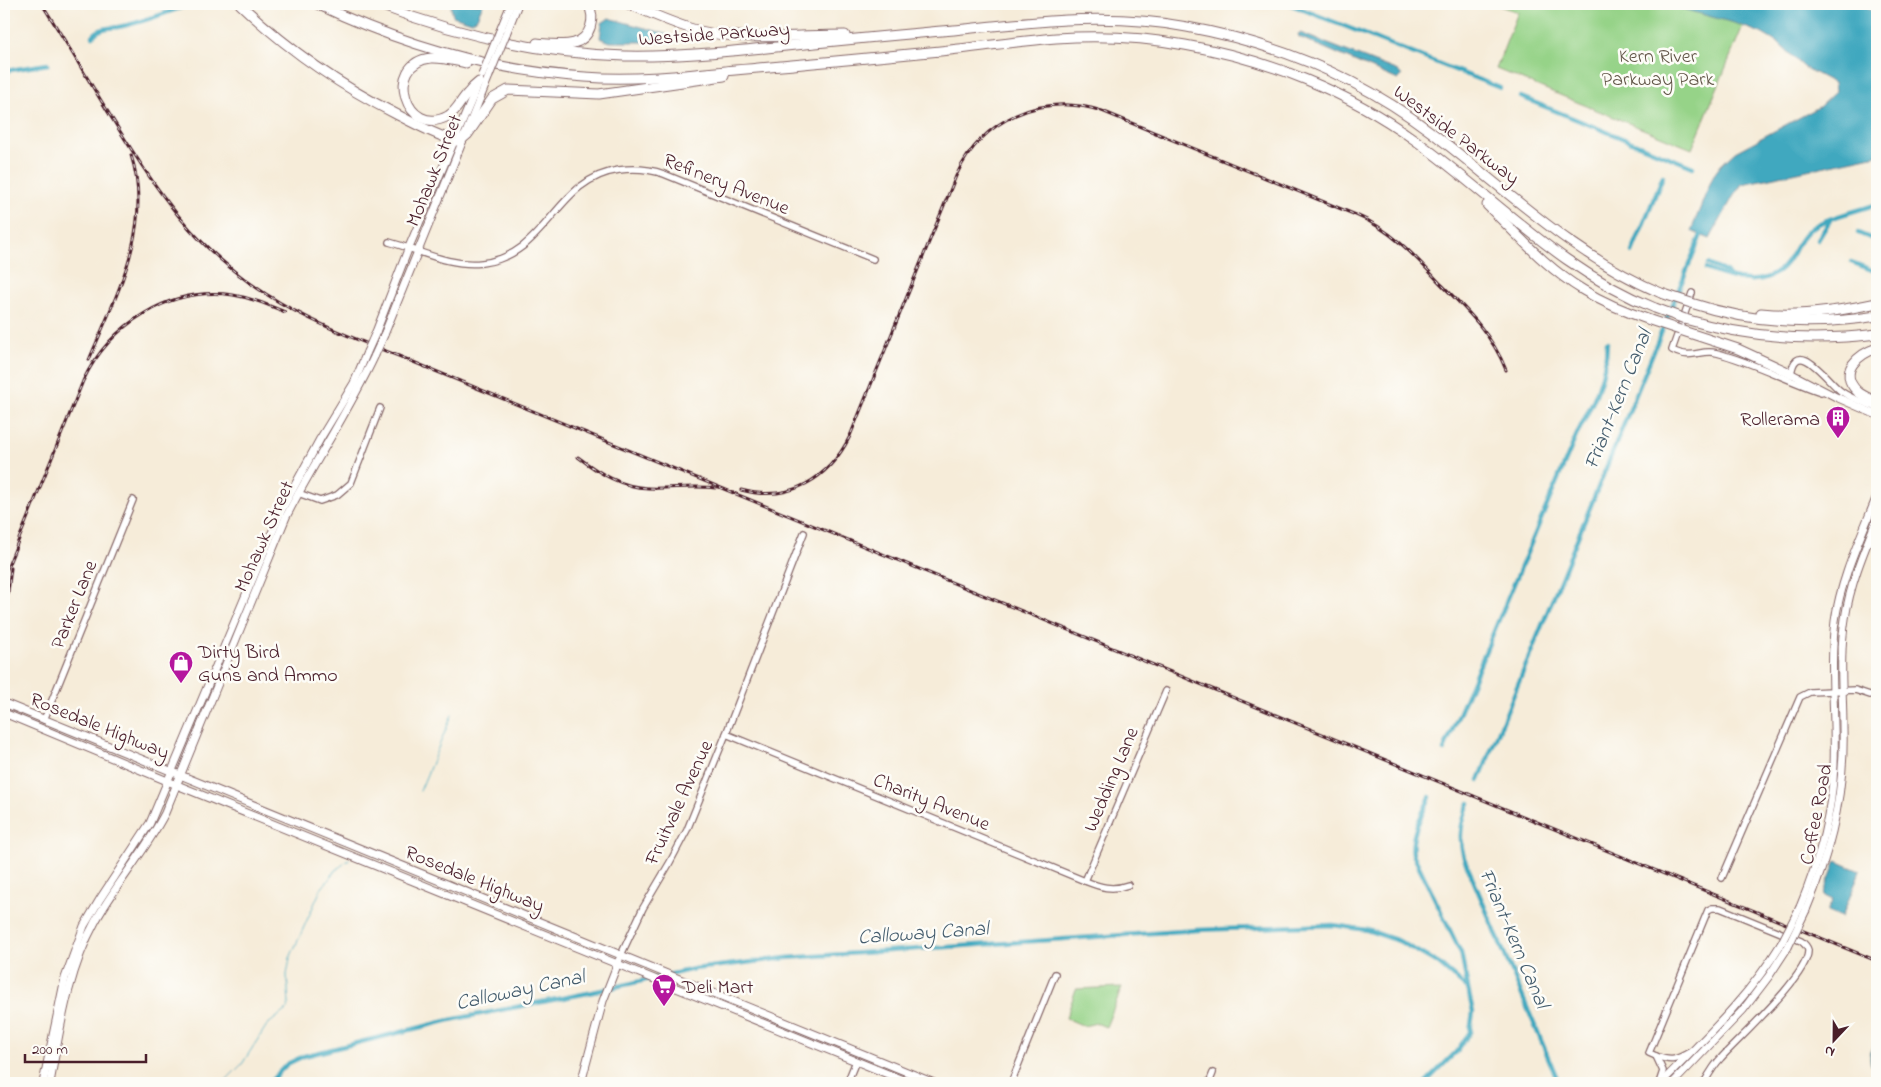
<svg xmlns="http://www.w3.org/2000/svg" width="1881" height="1087" font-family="'Indie Flower',sans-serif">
<rect width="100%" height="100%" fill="#fdfcf7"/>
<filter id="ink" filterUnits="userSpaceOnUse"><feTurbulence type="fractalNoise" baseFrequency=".02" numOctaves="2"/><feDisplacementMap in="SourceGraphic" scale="10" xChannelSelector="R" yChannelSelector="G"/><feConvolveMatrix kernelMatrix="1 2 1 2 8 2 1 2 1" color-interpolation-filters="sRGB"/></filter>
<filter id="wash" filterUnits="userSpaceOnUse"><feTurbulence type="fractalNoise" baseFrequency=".0096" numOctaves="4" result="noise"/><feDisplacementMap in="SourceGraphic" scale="20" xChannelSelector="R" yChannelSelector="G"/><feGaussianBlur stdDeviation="1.12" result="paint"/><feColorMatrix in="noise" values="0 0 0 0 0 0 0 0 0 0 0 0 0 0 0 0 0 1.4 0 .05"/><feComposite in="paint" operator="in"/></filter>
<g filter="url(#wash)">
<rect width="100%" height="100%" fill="#f6ecd9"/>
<g fill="#96d388" stroke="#70795a">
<path d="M 1494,4 L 1752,4 L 1692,149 L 1496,69 L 1518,12 Z"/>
<path d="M 1122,987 L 1106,1027 L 1096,1023 L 1084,1026 L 1066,1018 L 1076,989 Z"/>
</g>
<g fill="#3fa8bf" stroke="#446475">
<path d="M 452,4 L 483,4 L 477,18 L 472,22 L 453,16 L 451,8 Z"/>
<path d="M 1664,4 L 1864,4 L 1877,16 L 1877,155 L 1742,184 L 1733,197 L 1710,239 L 1691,231 L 1713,176 L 1721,165 L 1735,152 L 1819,107 L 1835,92 L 1834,83 L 1805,68 L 1778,43 L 1761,33 L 1734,23 Z"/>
<path d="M 609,18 L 667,34 L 670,37 L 669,39 L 660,42 L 610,42 L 600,38 L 602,23 Z"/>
<path d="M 1300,33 L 1398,71 L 1402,76 L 1398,80 L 1299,37 L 1298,34 Z"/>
<path d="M 1836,861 L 1860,871 L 1842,917 L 1827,911 L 1833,900 L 1823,895 Z"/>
<path d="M 1877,1037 L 1877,1068 L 1871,1065 C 1868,1056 1872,1045 1877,1037 Z"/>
</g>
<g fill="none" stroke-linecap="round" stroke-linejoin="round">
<g stroke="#3fa8bf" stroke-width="1">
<path d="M 420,791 L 452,715"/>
<path d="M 223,1083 L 242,1064 L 267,1025 L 286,1010 L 289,1004 L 287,975 L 290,958 L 321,889 L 337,869 L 349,860"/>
</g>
<g stroke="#3fa8bf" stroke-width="4.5">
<path d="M 1289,4 L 1500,88"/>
<path d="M 93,36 C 98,28 109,28 118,27 C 143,23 167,12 191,4"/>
<path d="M 4,71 L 48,64"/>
<path d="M 1521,97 L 1693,167"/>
<path d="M 1858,233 L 1877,241"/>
<path d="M 1818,240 L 1830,220"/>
<path d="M 1632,252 L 1663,176"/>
<path d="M 1851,262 L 1877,272"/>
<path d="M 1708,264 L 1726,272 L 1729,276"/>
<path d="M 1706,269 C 1732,280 1767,290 1787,262 C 1794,252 1799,239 1809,230 C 1823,218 1858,211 1877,204"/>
<path d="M 1444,750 L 1577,434 C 1593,403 1606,378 1607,342"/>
<path d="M 1479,780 L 1703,230"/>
<path d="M 1430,797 C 1422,815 1410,834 1413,854 L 1461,953 L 1468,988"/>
<path d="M 1469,803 C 1461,822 1458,838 1464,858 L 1559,1083"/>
<path d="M 269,1083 L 287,1064 L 304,1056 L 450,1020 L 593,992 L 694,969 L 786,958 L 1197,930 L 1333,925 L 1367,930 L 1399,941 L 1439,964 L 1468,989 L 1473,1012 L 1470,1032 L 1457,1051 L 1425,1083"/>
</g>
</g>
</g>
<g filter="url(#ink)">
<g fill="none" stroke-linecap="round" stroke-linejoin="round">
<defs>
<g id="minor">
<path d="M 389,242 C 419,250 450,267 482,263 C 549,255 554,179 619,170 C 635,168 649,169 664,174 L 873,259"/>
<path d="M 1692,293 L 1672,350 C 1694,361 1700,348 1717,353 C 1752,362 1786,380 1821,392"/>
<path d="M 1791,375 C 1796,333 1830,385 1842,392 C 1852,399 1866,403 1877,408"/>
<path d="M 298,493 L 320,501 L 337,495 L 351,483 L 380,408"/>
<path d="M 44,720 L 133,500"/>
<path d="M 726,734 L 1085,881 C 1100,887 1112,891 1128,885"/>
<path d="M 1722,878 L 1800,697 L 1810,692 L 1855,690 L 1870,695"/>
<path d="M 1085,881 L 1166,691"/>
<path d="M 621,955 L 643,908 L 669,864 L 687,830 L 726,734 L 804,533"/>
<path d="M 1656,1056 L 1649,1053 L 1708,910 L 1712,908 L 1720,908 L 1801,941 C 1805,944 1807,946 1808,950 C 1810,974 1738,1039 1721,1058 C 1714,1065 1709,1074 1704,1083"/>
<path d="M 847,1083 L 856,1061"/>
<path d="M 1011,1083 L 1055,974"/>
<path d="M 1209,1083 L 1213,1073"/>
<path d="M 1659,1083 L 1663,1071 L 1656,1056 C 1672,1062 1676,1060 1690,1052"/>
</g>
<g id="major">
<path d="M 499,33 L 511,4"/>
<path d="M 506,34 L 518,4"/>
<path d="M 376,332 L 409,247 L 478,85"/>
<path d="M 384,335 L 489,76"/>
<path d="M 1790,373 L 1836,397 L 1877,415"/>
<path d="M 4,703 L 934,1083"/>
<path d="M 4,713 L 177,785 L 910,1083"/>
<path d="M 1800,907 C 1819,862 1832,814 1834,765 C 1836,717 1829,669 1835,621 C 1841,577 1861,537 1877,496"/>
<path d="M 1806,910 C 1830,853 1845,792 1843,729 C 1843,693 1839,656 1845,619 C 1850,584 1864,551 1877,519"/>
<path d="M 43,1083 L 65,978 L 84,926 L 100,899 L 150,823 L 282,509 L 320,439 L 354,383 L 367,352"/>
<path d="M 50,1083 C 60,1029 68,971 95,922 C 116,884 145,852 165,813 L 286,517 C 314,462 349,411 375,355"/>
<path d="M 581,1083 L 603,1001 L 619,960"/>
<path d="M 1661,1083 C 1705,1038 1748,998 1781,944"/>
<path d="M 1673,1083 L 1743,1010 L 1769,976 L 1788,947"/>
</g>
<g id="highway">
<path d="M 240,4 C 286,48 339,85 396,114 C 415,124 435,135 456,141 L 461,140 L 468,134 L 492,99 L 508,90 L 599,94 L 724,76"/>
<path d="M 317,4 C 401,44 492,71 585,77 C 635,81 685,75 735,70 C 807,64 878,57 950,50 C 985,46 1021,41 1056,38 C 1099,35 1143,37 1185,45 C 1267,59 1347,91 1415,140 C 1496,198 1559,270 1655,308"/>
<path d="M 377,4 C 456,35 539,53 625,56 C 675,57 725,52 776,47 C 835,41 894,35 954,30 C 1033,22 1108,12 1187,27 C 1275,43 1359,77 1431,132 C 1506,189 1573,256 1661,293"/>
<path d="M 628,4 C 651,13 675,25 700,31 C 743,41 800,35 845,35"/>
<path d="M 537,43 C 548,44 563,46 574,43 C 591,38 596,18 588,4"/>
<path d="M 466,63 C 455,61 442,57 431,58 C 383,63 406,139 448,116 C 458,110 460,101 468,93 C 471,89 475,85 479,82"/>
<path d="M 1487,205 C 1517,234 1546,268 1583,290 C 1604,303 1626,312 1650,320"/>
<path d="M 1691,303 C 1751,323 1815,326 1877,316"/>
<path d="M 1761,313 C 1799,317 1840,311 1877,303"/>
<path d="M 1685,319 C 1748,338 1812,342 1877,334"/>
<path d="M 1680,330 L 1738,349 L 1790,373"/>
<path d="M 1877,348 C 1859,354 1837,371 1857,391 C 1862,396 1871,399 1877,402"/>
</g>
</defs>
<use href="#minor" stroke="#866768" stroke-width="8"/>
<use href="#major" stroke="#866768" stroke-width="9"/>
<use href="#highway" stroke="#866768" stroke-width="11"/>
<use href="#minor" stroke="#fff" stroke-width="5.5"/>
<use href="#major" stroke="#fff" stroke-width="7"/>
<use href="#highway" stroke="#fff" stroke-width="9"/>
<defs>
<g id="rail">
<path d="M 42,4 C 66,42 89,81 113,120 C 157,191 193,247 266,294 C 309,322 358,340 406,359 L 1877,961"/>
<path d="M 89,360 C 116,295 154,227 131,155"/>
<path d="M 578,457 C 599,473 621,487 648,488 C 670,489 693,485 715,488"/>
<path d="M 741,490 C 789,503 829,479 850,436 L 956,176 C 982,119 1041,92 1102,111 L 1356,215 C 1390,229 1414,255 1439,282 C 1466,309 1492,334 1506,370"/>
<path d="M 4,576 L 83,381 C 110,324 170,286 233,295 C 252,298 268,305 285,312"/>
<path d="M 4,615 L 7,600 L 11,568"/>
</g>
</defs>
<use href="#rail" stroke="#4a1f2b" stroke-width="3"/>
<use href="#rail" stroke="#fdfcf7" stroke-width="1" stroke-dasharray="4" stroke-linecap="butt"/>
<defs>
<g id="major-bridge">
<path d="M 482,75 L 499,33"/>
<path d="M 489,76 L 506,34"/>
<path d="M 367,352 L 376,332"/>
<path d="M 375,355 L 384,335"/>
<path d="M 1781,944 L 1800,907"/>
<path d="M 1788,947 L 1806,910"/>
</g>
<g id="highway-bridge">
<path d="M 1661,293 L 1691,303"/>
<path d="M 1655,308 L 1685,319"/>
<path d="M 1650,320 L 1680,330"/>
</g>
</defs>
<use href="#major-bridge" stroke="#866768" stroke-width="9" stroke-linecap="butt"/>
<use href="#highway-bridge" stroke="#866768" stroke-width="11" stroke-linecap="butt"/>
<use href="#major-bridge" stroke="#fff" stroke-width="7"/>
<use href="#highway-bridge" stroke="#fff" stroke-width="9"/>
</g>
</g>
<defs>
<symbol id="building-pin" viewBox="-11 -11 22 30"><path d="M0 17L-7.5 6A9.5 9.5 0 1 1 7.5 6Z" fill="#b5179e" stroke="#fdfcf7"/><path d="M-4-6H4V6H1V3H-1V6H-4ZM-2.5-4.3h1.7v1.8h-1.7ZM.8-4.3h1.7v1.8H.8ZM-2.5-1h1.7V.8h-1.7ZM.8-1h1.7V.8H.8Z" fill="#fff"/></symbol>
<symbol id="shop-pin" viewBox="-11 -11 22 30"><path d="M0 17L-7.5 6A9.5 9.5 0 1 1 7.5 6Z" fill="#b5179e" stroke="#fdfcf7"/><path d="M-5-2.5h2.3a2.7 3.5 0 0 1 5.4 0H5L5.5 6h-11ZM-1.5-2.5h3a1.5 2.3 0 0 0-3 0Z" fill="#fff"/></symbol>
<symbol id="supermarket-pin" viewBox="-11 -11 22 30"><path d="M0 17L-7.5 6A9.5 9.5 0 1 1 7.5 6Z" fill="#b5179e" stroke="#fdfcf7"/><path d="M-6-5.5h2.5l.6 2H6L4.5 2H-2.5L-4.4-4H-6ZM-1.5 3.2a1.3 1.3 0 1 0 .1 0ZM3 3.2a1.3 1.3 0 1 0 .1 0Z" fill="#fff"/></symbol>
</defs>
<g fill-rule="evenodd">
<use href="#building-pin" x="1824" y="404" width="28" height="38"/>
<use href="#shop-pin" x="167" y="649" width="28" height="38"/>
<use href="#supermarket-pin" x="650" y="972" width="28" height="38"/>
</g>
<g text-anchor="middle" stroke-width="5" stroke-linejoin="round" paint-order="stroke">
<g font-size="20" fill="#4a1f2b" stroke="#fdfcf7">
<text transform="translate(714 33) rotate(-4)" y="7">Westside Parkway</text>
<text transform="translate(1457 134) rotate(37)" y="7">Westside Parkway</text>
<text transform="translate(433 170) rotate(-68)" y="7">Mohawk Street</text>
<text transform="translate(727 183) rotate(22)" y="7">Refinery Avenue</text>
<text transform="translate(263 536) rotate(-66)" y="7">Mohawk Street</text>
<text transform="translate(73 604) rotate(-68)" y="7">Parker Lane</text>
<text transform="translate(100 725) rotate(22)" y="7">Rosedale Highway</text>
<text transform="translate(1110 779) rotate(-67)" y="7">Wedding Lane</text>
<text transform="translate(932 801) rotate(22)" y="7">Charity Avenue</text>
<text transform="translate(678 802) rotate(-65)" y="7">Fruitvale Avenue</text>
<text transform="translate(1815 814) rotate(-79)" y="7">Coffee Road</text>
<text transform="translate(475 878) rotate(22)" y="7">Rosedale Highway</text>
</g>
<g font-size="20" fill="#615547" stroke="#fdfcf7">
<text x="1658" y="62">Kern River<tspan x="1658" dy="23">Parkway Park</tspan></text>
</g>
<g font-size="20" fill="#4a1f2b" stroke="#fdfcf7" text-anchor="start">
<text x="1820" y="425" text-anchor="end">Rollerama</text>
<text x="198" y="658">Dirty Bird<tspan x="198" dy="23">Guns and Ammo</tspan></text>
<text x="682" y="993">Deli Mart</text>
</g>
<g font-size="21" font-style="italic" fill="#455d6e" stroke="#fdfcf7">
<text transform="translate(1617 399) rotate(-68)" y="7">Friant-Kern Canal</text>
<text transform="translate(923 932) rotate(-4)" y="7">Calloway Canal</text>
<text transform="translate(1515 938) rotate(67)" y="7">Friant-Kern Canal</text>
<text transform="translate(520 989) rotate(-12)" y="7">Calloway Canal</text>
</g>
</g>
<rect width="1881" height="1087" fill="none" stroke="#fdfcf7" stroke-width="20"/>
<g transform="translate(1834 1040) rotate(202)" stroke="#fdfcf7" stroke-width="4" paint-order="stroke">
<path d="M0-4L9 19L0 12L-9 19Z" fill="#4a1f2b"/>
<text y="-8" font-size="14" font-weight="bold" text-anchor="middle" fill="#4a1f2b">N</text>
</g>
<path d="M25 1054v8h121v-8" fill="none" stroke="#4a1f2b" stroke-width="2.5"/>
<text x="32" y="1054" font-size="15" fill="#4a1f2b" stroke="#fdfcf7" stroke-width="4" paint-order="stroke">200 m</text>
</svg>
